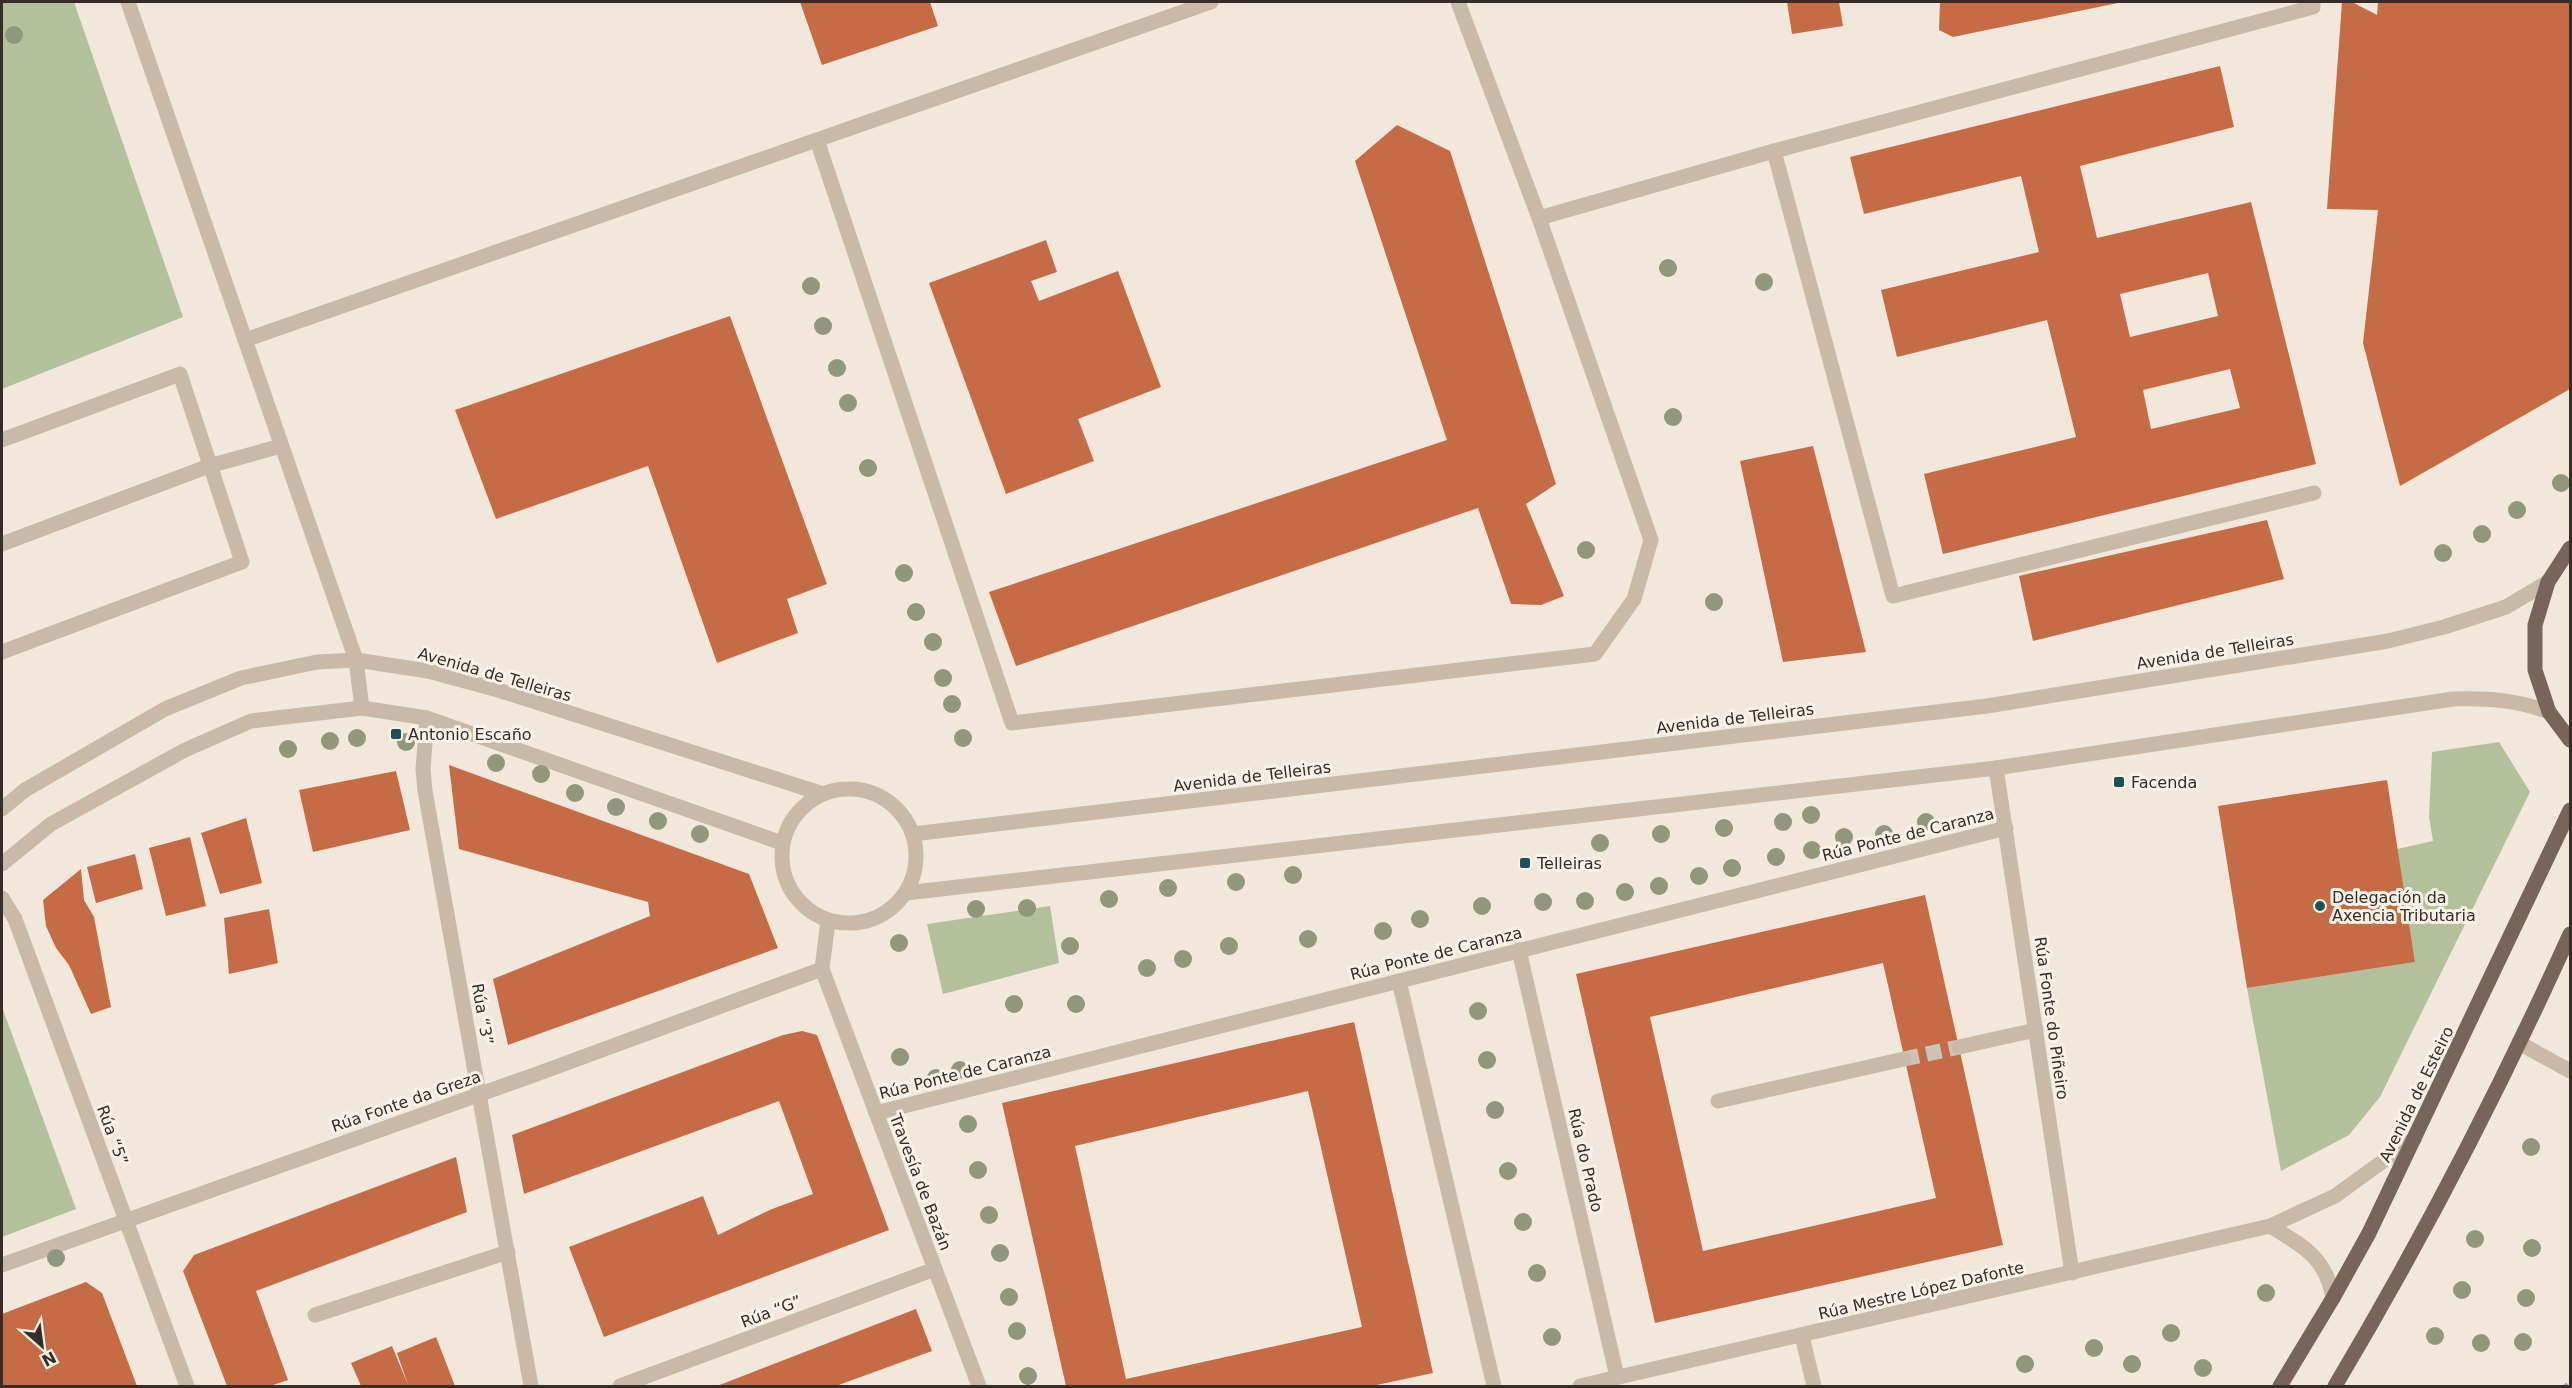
<svg xmlns="http://www.w3.org/2000/svg" width="2572" height="1388" font-family="'DejaVu Sans',sans-serif">
<rect width="100%" height="100%" fill="#f1e8db"/>
<g fill="#b2c09b">
<path d="M 2,2 L 74,2 L 183,317 L 2,389 Z"/>
<path d="M 2499,742 L 2530,792 L 2380,1097 L 2349,1135 L 2281,1171 L 2247,988 L 2415,962 L 2397,849 L 2433,841 L 2429,817 L 2432,752 Z"/>
<path d="M 1050,906 L 1059,963 L 943,994 L 927,924 Z"/>
<path d="M 2,1007 L 76,1209 L 2,1237 Z"/>
</g>
<g fill="#c56c46" fill-rule="evenodd">
<path d="M 800,2 L 930,2 L 938,26 L 822,65 Z"/>
<path d="M 1787,2 L 1839,2 L 1843,26 L 1792,34 Z"/>
<path d="M 1940,2 L 2118,2 L 2118,3 L 1953,37 L 1939,30 Z"/>
<path d="M 2342,2 L 2352,2 L 2377,15 L 2378,2 L 2570,2 L 2570,389 L 2400,486 L 2363,343 L 2378,210 L 2327,209 Z"/>
<path d="M 2220,66 L 2234,127 L 2080,166 L 2097,238 L 2251,202 L 2316,464 L 1943,554 L 1924,474 L 2076,437 L 2047,320 L 1897,357 L 1881,290 L 2039,252 L 2021,176 L 1864,214 L 1850,157 ZM 2208,273 L 2218,316 L 2130,337 L 2120,294 ZM 2230,369 L 2240,408 L 2151,429 L 2143,390 Z"/>
<path d="M 1397,125 L 1450,151 L 1556,484 L 1526,504 L 1564,596 L 1541,605 L 1511,604 L 1478,508 L 1016,666 L 989,592 L 1447,440 L 1355,161 Z"/>
<path d="M 1046,240 L 1057,272 L 1031,281 L 1039,301 L 1118,271 L 1161,387 L 1078,419 L 1094,461 L 1006,494 L 929,283 Z"/>
<path d="M 730,316 L 827,584 L 787,599 L 798,633 L 717,663 L 648,466 L 496,519 L 455,410 Z"/>
<path d="M 1813,446 L 1866,652 L 1783,662 L 1740,461 Z"/>
<path d="M 2267,520 L 2284,579 L 2033,641 L 2019,576 Z"/>
<path d="M 449,765 L 749,874 L 778,948 L 508,1045 L 493,979 L 650,916 L 648,902 L 459,849 Z"/>
<path d="M 396,771 L 410,830 L 313,852 L 299,790 Z"/>
<path d="M 2387,780 L 2415,962 L 2247,988 L 2218,806 Z"/>
<path d="M 246,818 L 262,883 L 220,894 L 201,833 Z"/>
<path d="M 190,837 L 206,906 L 166,916 L 149,848 Z"/>
<path d="M 135,854 L 143,889 L 96,903 L 87,867 Z"/>
<path d="M 81,869 L 84,900 L 94,917 L 111,1007 L 91,1014 L 69,965 L 56,948 L 46,926 L 43,900 Z"/>
<path d="M 1925,895 L 2003,1245 L 1655,1323 L 1576,974 ZM 1883,963 L 1936,1198 L 1703,1251 L 1650,1017 Z"/>
<path d="M 269,909 L 278,963 L 229,974 L 224,918 Z"/>
<path d="M 1354,1022 L 1433,1373 L 1372,1386 L 1066,1386 L 1002,1103 ZM 1308,1091 L 1362,1327 L 1126,1379 L 1075,1146 Z"/>
<path d="M 802,1031 L 817,1035 L 889,1230 L 604,1337 L 569,1247 L 703,1196 L 718,1235 L 772,1209 L 813,1194 L 779,1101 L 524,1194 L 512,1135 L 783,1035 Z"/>
<path d="M 456,1157 L 467,1212 L 256,1291 L 288,1380 L 270,1386 L 227,1386 L 183,1271 L 194,1255 Z"/>
<path d="M 86,1282 L 102,1293 L 137,1386 L 2,1386 L 2,1314 Z"/>
<path d="M 916,1309 L 932,1351 L 836,1386 L 717,1386 Z"/>
<path d="M 436,1337 L 455,1386 L 361,1386 L 351,1363 L 392,1346 L 408,1385 L 397,1353 Z"/>
</g>
<g fill="none" stroke-linecap="round" stroke-linejoin="round">
<path stroke="#ccc3b7" stroke-width="15" stroke-dasharray="15 8" stroke-linecap="butt" d="M 1904,1059 L 1959,1047"/>
<path stroke="#b5a391" stroke-width="4" stroke-dasharray="3 3" stroke-linecap="butt" d="M 2565,1386 L 2570,1382"/>
<g stroke="#c9b9a7" stroke-width="15">
<path d="M 128,2 L 356,660 L 362,708"/>
<path d="M 817,140 L 1012,723 L 1595,654 L 1634,599 L 1651,540 L 1539,218 L 1458,2"/>
<path d="M 1774,151 L 1893,596 L 2314,493"/>
<path d="M 1539,218 L 1774,151 L 2313,7 L 2313,2"/>
<path d="M 245,340 L 1211,2"/>
<path d="M 2,440 L 180,374 L 242,562 L 2,652"/>
<path d="M 2,544 L 209,466 L 281,446"/>
<path d="M 427,718 L 423,769 L 425,791 L 531,1386"/>
<path d="M 1996,768 L 2072,1273"/>
<circle cx="849" cy="856" r="67"/>
<path d="M 2,809 L 25,790 L 165,709 L 241,678 L 317,662 L 356,660 L 428,671 L 498,690 L 823,794"/>
<path d="M 913,834 L 1987,706 L 2388,641 L 2444,627 L 2506,607 L 2548,582"/>
<path d="M 2,864 L 51,824 L 185,750 L 251,721 L 362,708 L 427,718 L 782,843"/>
<path d="M 906,893 L 1996,768 L 2453,699 C 2488,698 2517,700 2549,712"/>
<path d="M 2,898 L 15,919 L 187,1386"/>
<path d="M 828,921 L 822,969 L 979,1386"/>
<path d="M 1519,950 L 1617,1377"/>
<path d="M 1399,981 L 1494,1386"/>
<path d="M 2521,1044 L 2570,1071"/>
<path d="M 1959,1047 L 2036,1030"/>
<path d="M 1718,1101 L 1904,1059"/>
<path d="M 876,1113 L 2006,828"/>
<path d="M 2270,1226 C 2303,1246 2326,1257 2333,1298"/>
<path d="M 2,1265 L 534,1075 L 822,969"/>
<path d="M 315,1315 L 508,1252"/>
<path d="M 1802,1336 L 1814,1386"/>
<path d="M 620,1386 L 935,1269"/>
<path d="M 1580,1386 L 2270,1226 L 2335,1196 L 2415,1138"/>
</g>
<g stroke="#786559" stroke-width="15">
<path d="M 2570,548 L 2548,582 L 2535,625 L 2535,670 L 2549,712 L 2570,740"/>
<path d="M 2280,1386 L 2333,1298 L 2369,1233 L 2570,810"/>
<path d="M 2335,1386 C 2422,1240 2500,1089 2570,934"/>
</g>
</g>
<g fill="#91977b">
<circle cx="14" cy="35" r="9"/>
<circle cx="1668" cy="268" r="9"/>
<circle cx="1764" cy="282" r="9"/>
<circle cx="811" cy="286" r="9"/>
<circle cx="823" cy="326" r="9"/>
<circle cx="837" cy="368" r="9"/>
<circle cx="848" cy="403" r="9"/>
<circle cx="1673" cy="417" r="9"/>
<circle cx="868" cy="468" r="9"/>
<circle cx="2561" cy="483" r="9"/>
<circle cx="2517" cy="510" r="9"/>
<circle cx="2482" cy="534" r="9"/>
<circle cx="1586" cy="550" r="9"/>
<circle cx="2443" cy="553" r="9"/>
<circle cx="904" cy="573" r="9"/>
<circle cx="1714" cy="602" r="9"/>
<circle cx="916" cy="612" r="9"/>
<circle cx="933" cy="642" r="9"/>
<circle cx="943" cy="678" r="9"/>
<circle cx="952" cy="704" r="9"/>
<circle cx="357" cy="738" r="9"/>
<circle cx="963" cy="738" r="9"/>
<circle cx="330" cy="741" r="9"/>
<circle cx="406" cy="742" r="9"/>
<circle cx="288" cy="749" r="9"/>
<circle cx="496" cy="763" r="9"/>
<circle cx="541" cy="774" r="9"/>
<circle cx="575" cy="793" r="9"/>
<circle cx="616" cy="807" r="9"/>
<circle cx="1811" cy="815" r="9"/>
<circle cx="658" cy="821" r="9"/>
<circle cx="1783" cy="822" r="9"/>
<circle cx="1926" cy="822" r="9"/>
<circle cx="1724" cy="828" r="9"/>
<circle cx="700" cy="834" r="9"/>
<circle cx="1661" cy="834" r="9"/>
<circle cx="1884" cy="834" r="9"/>
<circle cx="1844" cy="837" r="9"/>
<circle cx="1600" cy="843" r="9"/>
<circle cx="1812" cy="850" r="9"/>
<circle cx="1776" cy="857" r="9"/>
<circle cx="1732" cy="868" r="9"/>
<circle cx="1293" cy="875" r="9"/>
<circle cx="1699" cy="876" r="9"/>
<circle cx="1236" cy="882" r="9"/>
<circle cx="1659" cy="886" r="9"/>
<circle cx="1168" cy="888" r="9"/>
<circle cx="1625" cy="892" r="9"/>
<circle cx="1109" cy="899" r="9"/>
<circle cx="1585" cy="901" r="9"/>
<circle cx="1543" cy="902" r="9"/>
<circle cx="1482" cy="906" r="9"/>
<circle cx="1027" cy="908" r="9"/>
<circle cx="976" cy="909" r="9"/>
<circle cx="1420" cy="919" r="9"/>
<circle cx="1383" cy="931" r="9"/>
<circle cx="1308" cy="939" r="9"/>
<circle cx="899" cy="943" r="9"/>
<circle cx="1070" cy="946" r="9"/>
<circle cx="1229" cy="946" r="9"/>
<circle cx="1183" cy="959" r="9"/>
<circle cx="1147" cy="968" r="9"/>
<circle cx="1014" cy="1004" r="9"/>
<circle cx="1076" cy="1004" r="9"/>
<circle cx="1478" cy="1011" r="9"/>
<circle cx="900" cy="1057" r="9"/>
<circle cx="1487" cy="1060" r="9"/>
<circle cx="960" cy="1070" r="9"/>
<circle cx="936" cy="1078" r="9"/>
<circle cx="1495" cy="1110" r="9"/>
<circle cx="968" cy="1124" r="9"/>
<circle cx="2531" cy="1147" r="9"/>
<circle cx="978" cy="1170" r="9"/>
<circle cx="1508" cy="1171" r="9"/>
<circle cx="989" cy="1215" r="9"/>
<circle cx="1523" cy="1222" r="9"/>
<circle cx="2475" cy="1239" r="9"/>
<circle cx="2532" cy="1248" r="9"/>
<circle cx="1000" cy="1253" r="9"/>
<circle cx="56" cy="1258" r="9"/>
<circle cx="1537" cy="1273" r="9"/>
<circle cx="2462" cy="1290" r="9"/>
<circle cx="2266" cy="1293" r="9"/>
<circle cx="1009" cy="1297" r="9"/>
<circle cx="2526" cy="1298" r="9"/>
<circle cx="1017" cy="1331" r="9"/>
<circle cx="2171" cy="1333" r="9"/>
<circle cx="2435" cy="1336" r="9"/>
<circle cx="1552" cy="1337" r="9"/>
<circle cx="2523" cy="1342" r="9"/>
<circle cx="2481" cy="1343" r="9"/>
<circle cx="2094" cy="1348" r="9"/>
<circle cx="2025" cy="1364" r="9"/>
<circle cx="2132" cy="1364" r="9"/>
<circle cx="2203" cy="1368" r="9"/>
<circle cx="1028" cy="1376" r="9"/>
</g>
<g fill="#1d5057" stroke="#f9f2e7" stroke-width="2">
<rect x="390" y="728" width="12" height="12" rx="3"/>
<rect x="2113" y="776" width="12" height="12" rx="3"/>
<rect x="1519" y="857" width="12" height="12" rx="3"/>
<circle cx="2320" cy="906" r="6"/>
</g>
<g text-anchor="middle" stroke-width="6" stroke-linejoin="round" paint-order="stroke">
<g font-size="16" fill="#362d28" stroke="#f9f2e7">
<text transform="translate(2215 651) rotate(-9)" y="6">Avenida de Telleiras</text>
<text transform="translate(495 674) rotate(16)" y="6">Avenida de Telleiras</text>
<text transform="translate(1735 718) rotate(-7)" y="6">Avenida de Telleiras</text>
<text transform="translate(1252 776) rotate(-7)" y="6">Avenida de Telleiras</text>
<text transform="translate(1908 834) rotate(-14)" y="6">Rúa Ponte de Caranza</text>
<text transform="translate(1436 953) rotate(-14)" y="6">Rúa Ponte de Caranza</text>
<text transform="translate(483 1014) rotate(80)" y="6">Rúa “3”</text>
<text transform="translate(2052 1018) rotate(82)" y="6">Rúa Fonte do Piñeiro</text>
<text transform="translate(965 1072) rotate(-14)" y="6">Rúa Ponte de Caranza</text>
<text transform="translate(2416 1094) rotate(-64)" y="6">Avenida de Esteiro</text>
<text transform="translate(406 1101) rotate(-19)" y="6">Rúa Fonte da Greza</text>
<text transform="translate(113 1135) rotate(70)" y="6">Rúa “5”</text>
<text transform="translate(1586 1160) rotate(77)" y="6">Rúa do Prado</text>
<text transform="translate(921 1182) rotate(69)" y="6">Travesía de Bazán</text>
<text transform="translate(1921 1290) rotate(-13)" y="6">Rúa Mestre López Dafonte</text>
<text transform="translate(771 1311) rotate(-21)" y="6">Rúa “G”</text>
</g>
<g font-size="16" fill="#362d28" stroke="#f9f2e7" text-anchor="start">
<text x="408" y="740">Antonio Escaño</text>
<text x="2131" y="788">Facenda</text>
<text x="1537" y="869">Telleiras</text>
<text x="2332" y="903">Delegación da<tspan x="2332" dy="18">Axencia Tributaria</tspan></text>
</g>
</g>
<rect width="2572" height="1388" fill="none" stroke="#362d28" stroke-width="6"/>
<g transform="translate(42 1346) rotate(152)" stroke="#f9f2e7" stroke-width="4.5" paint-order="stroke">
<path d="M0-4.5L10 22L0 15L-10 22Z" fill="#362d28"/>
<text y="-9" font-size="16" font-weight="bold" text-anchor="middle" fill="#362d28">N</text>
</g>
</svg>
